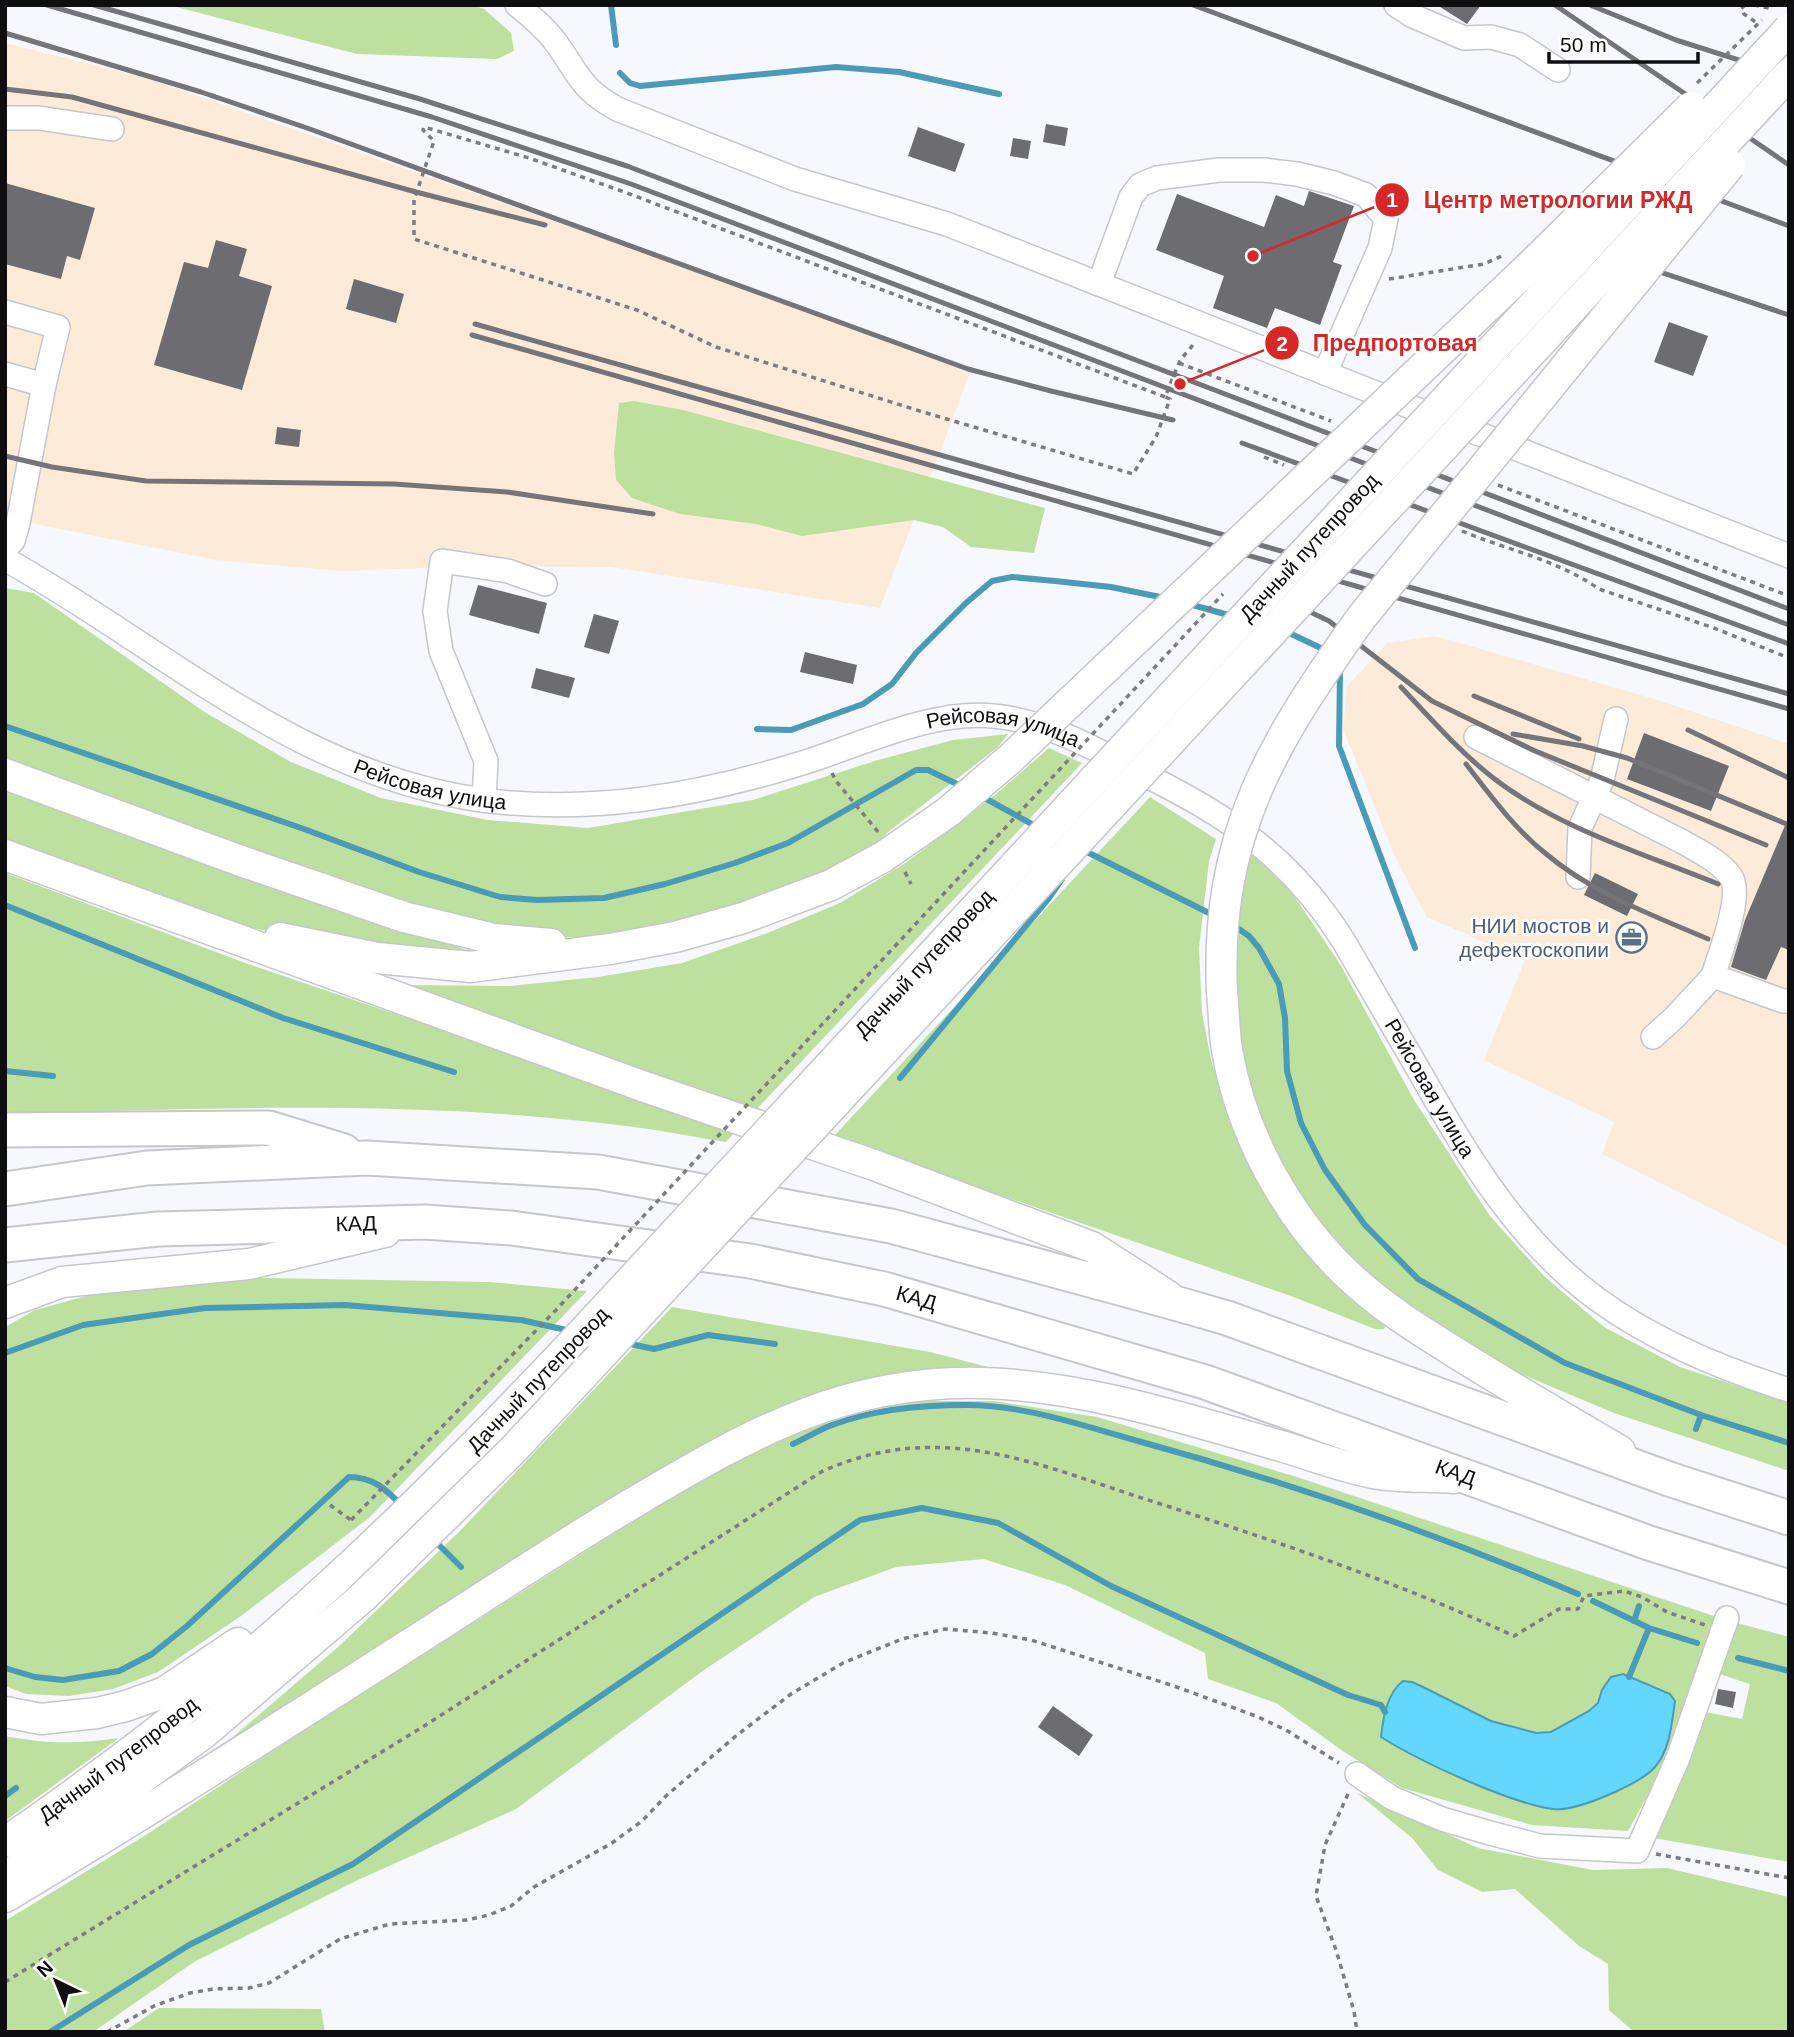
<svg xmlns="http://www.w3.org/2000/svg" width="1794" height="2037" font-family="Arial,sans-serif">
<rect width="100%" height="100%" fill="#f7f8fd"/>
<g fill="#fcebd9">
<path d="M 5,43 L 147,78 L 972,368 L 880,608 L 611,567 L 481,566 L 341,571 L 216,560 L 5,518 Z"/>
<path d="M 1435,636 L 1658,700 L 1789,744 L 1789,1247 L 1602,1154 L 1614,1122 L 1484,1060 L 1525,960 L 1427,917 L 1396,859 L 1343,729 L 1347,686 L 1387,643 Z"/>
</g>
<g fill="#bde09f">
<path d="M 169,5 L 473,5 L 484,9 L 511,33 L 514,51 L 497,59 L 357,54 Z"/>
<path d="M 634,401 L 683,410 L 1045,508 L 1034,553 L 971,547 L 943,527 L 914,520 L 802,536 L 756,524 L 680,514 L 632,498 L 616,480 L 614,453 L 619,403 Z"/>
<path d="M 5,588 L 34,593 L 206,713 L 291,762 L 381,798 L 488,820 L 588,828 L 753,800 L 878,760 L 953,740 L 1008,734 L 998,747 L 888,832 C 856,868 808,882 764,898 C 697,923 612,939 541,938 C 488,938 437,916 387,900 C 258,857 133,805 5,759 Z"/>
<path d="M 1049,748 L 1082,763 L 753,1113 L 410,990 L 409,985 L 509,986 L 598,977 L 682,963 L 765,934 L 840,903 L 907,862 L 995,795 Z"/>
<path d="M 5,786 L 340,912 L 439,941 L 466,950 L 470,954 C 430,952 387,953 347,947 C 229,930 116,885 5,843 Z"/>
<path d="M 1150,797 L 1216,839 L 1209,861 L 1199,948 L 1202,1013 L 1211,1060 L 1235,1136 L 1279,1217 L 1350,1296 L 1387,1321 L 1384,1329 L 1375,1329 L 1291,1296 L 833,1137 Z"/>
<path d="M 1249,851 L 1290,890 L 1340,964 L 1414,1100 L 1490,1216 L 1545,1277 L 1604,1327 L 1680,1367 L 1789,1403 L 1789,1471 L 1614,1413 L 1509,1369 L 1430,1323 L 1366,1278 L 1326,1237 L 1268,1147 L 1242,1077 L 1231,944 Z"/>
<path d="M 5,873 L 248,964 L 737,1130 L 726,1142 C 688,1136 649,1128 610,1124 C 410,1100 207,1108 5,1114 Z"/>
<path d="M 159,1276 L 490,1282 L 587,1291 L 370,1517 L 241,1616 L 158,1672 L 113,1689 L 69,1696 L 26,1694 L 5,1686 L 5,1327 L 35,1310 Z"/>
<path d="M 672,1307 L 930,1352 L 1019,1375 L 872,1382 L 498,1574 L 378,1646 L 220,1748 L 338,1647 L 459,1532 Z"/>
<path d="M 910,1401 L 994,1401 L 1097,1417 L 1297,1477 L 1717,1617 L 1667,1760 L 1628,1831 L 1532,1825 L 1402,1788 L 1344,1752 L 1276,1703 L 1208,1679 L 1205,1653 L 1065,1585 L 984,1559 L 896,1567 L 814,1597 L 704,1670 L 516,1809 L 360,1879 L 194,1962 L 93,2032 L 5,2032 L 5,1921 L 149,1833 L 295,1736 L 717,1468 L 816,1426 Z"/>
<path d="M 1737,1623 L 1789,1637 L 1789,1862 L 1654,1838 L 1705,1712 L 1742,1719 L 1750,1684 L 1716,1673 Z"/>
<path d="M 5,1736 C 46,1744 78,1744 119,1738 L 5,1821 Z"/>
<path d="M 1357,1793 L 1478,1848 L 1593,1870 L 1667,1868 L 1789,1897 L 1789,2032 L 1634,2032 L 1609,2010 L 1608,1964 L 1579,1946 L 1515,1889 L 1482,1892 L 1438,1870 L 1412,1838 Z"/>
<path d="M 159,2008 L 321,2009 L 325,2032 L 123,2032 Z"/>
</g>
<path fill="#64d7fe" stroke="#4a9bb7" stroke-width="2" d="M 1623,1674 L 1670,1694 L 1675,1701 C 1672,1722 1670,1750 1655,1767 C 1640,1784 1576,1812 1553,1809 C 1509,1803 1419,1761 1381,1737 C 1383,1718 1387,1693 1403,1681 L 1412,1682 L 1423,1687 L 1491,1721 L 1536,1733 L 1551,1732 L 1589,1711 L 1598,1703 L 1602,1690 L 1611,1677 Z"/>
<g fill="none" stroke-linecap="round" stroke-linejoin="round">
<g stroke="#4a9bb7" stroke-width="6">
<path d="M 611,5 L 616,45"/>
<path d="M 620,73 L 630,83 L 640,86 L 836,67 L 899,72 L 999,94"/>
<path d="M 1189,604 L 1232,616"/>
<path d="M 1283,630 L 1327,651"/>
<path d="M 1340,670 L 1339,746 L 1415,948"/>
<path d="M 5,726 L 304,829 L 419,872 L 500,897 L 537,900 L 604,898 L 665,884 L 735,863 L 788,843 L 916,770 L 928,770 L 965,788"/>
<path d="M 757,729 L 791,730 L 863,704 L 892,684 L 916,653 L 966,603 L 992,581 L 1012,577 L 1055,581 L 1111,587 L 1165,598"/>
<path d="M 981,796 L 1039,828"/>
<path d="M 1083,850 L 1217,917"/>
<path d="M 5,905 L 283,1018 L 454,1072"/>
<path d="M 1233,925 L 1249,936 L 1259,948 L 1279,984 L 1285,1018 L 1287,1071 L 1301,1123 L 1325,1170 L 1365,1225 L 1418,1279 L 1565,1363 L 1701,1415 L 1789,1443"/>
<path d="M 5,1071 L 53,1076"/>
<path d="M 900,1078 L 1049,898 L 1062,879"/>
<path d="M 626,1343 L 654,1349 L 708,1335 L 775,1344"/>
<path d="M 5,1353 L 83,1325 L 205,1308 L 345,1305 L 521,1320 L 571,1331"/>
<path d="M 1696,1429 L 1701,1415"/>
<path d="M 793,1444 C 806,1438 819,1430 832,1425 C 874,1409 922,1405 967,1405 C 1025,1405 1083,1426 1138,1441 C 1288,1482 1435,1533 1578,1594"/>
<path d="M 433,1539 L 461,1567"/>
<path d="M 1593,1601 L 1649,1628 L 1697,1643"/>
<path d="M 1634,1621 L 1639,1606"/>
<path d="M 1738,1658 L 1789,1671"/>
<path d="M 5,1668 L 35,1677 L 63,1680 L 119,1671 L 152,1654 L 187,1626 L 349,1477 C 373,1477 386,1489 402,1506"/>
<path d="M 1629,1677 L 1649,1628"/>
<path d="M 5,1796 L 16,1788"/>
<path d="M 50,2032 L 189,1945 L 353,1864 L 860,1520 L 922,1508 L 998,1523 L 1111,1586 L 1348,1695 L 1381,1705 L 1385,1712"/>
</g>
</g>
<g fill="#6c6c71">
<path d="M 1437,5 L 1481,5 L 1467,24 Z"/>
<path d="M 1046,124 L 1068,128 L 1065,146 L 1043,142 Z"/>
<path d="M 918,127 L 965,144 L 955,172 L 908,156 Z"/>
<path d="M 1013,138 L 1031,141 L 1028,159 L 1010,156 Z"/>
<path d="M 5,183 L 95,208 L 80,260 L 67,256 L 61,279 L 5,264 Z"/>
<path d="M 1309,191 L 1354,206 L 1333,262 L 1342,265 L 1320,325 L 1275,308 L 1267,328 L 1213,308 L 1224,276 L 1156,250 L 1177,194 L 1264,227 L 1276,195 L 1304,206 Z"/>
<path d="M 216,240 L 247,249 L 239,276 L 272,286 L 242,390 L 154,365 L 184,262 L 208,268 Z"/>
<path d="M 354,279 L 404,294 L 396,323 L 346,309 Z"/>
<path d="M 1669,322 L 1708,336 L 1693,376 L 1654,362 Z"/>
<path d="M 277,427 L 301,430 L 299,447 L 275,444 Z"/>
<path d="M 478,585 L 547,603 L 539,634 L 469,615 Z"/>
<path d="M 594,614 L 619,621 L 609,654 L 584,647 Z"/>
<path d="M 805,652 L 857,665 L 853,684 L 800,672 Z"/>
<path d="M 536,668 L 575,678 L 569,698 L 531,688 Z"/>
<path d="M 1644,733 L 1729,766 L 1711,811 L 1627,779 Z"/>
<path d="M 1789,816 L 1789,950 L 1781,947 L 1766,980 L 1731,967 L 1745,920 Z"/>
<path d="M 1595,873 L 1638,894 L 1627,916 L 1584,895 Z"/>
<path d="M 1718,1689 L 1736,1692 L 1733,1708 L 1715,1704 Z"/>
<path d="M 1053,1706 L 1093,1735 L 1079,1756 L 1038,1727 Z"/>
</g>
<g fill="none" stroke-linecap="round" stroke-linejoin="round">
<defs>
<g id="minor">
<path d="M 517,5 C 531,16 543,26 554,40 C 578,72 578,87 617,109 L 795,179 L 947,224 L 1789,556"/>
<path d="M 1396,5 L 1413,16 L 1464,38 L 1491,37 L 1520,45 L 1558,70"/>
<path d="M 5,118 L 39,118 L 112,129"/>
<path d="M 1099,284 L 1131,197 L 1140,185 L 1157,178 L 1219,170 L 1264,170 L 1297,174 L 1334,183 L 1366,195 L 1386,219 L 1380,248 L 1325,373"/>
<path d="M 5,312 L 58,327 L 44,385 L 18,523 L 13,541 L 5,547"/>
<path d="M 5,374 L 44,385"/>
<path id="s1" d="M 5,559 C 163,647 295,774 482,800 C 590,814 695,796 799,764 C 859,746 929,710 993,716 C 1052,721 1107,756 1159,782 C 1239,823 1294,863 1343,940 C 1368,983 1393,1026 1418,1069 C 1467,1155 1516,1240 1597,1299 C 1654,1341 1722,1369 1789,1390"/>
<path d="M 1476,737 L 1683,842 C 1698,851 1720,861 1731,877 C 1743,896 1720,953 1713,976"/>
<path d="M 484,800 L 486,761 L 441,651 L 435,611 L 442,561 L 508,571 L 545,584"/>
<path d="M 1578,877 L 1580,828 L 1602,780 L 1616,719"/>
<path d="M 1653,1037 L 1675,1017 L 1713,976 L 1783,1001 L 1789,1001"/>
<path d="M 1357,1774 L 1392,1798 L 1442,1819 L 1490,1833 L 1540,1846 L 1637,1851 L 1678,1758 L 1727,1618"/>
</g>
<g id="major">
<path d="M 5,774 L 238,860 L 404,917 L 494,939 L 551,944"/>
<path d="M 5,855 L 645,1087 L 874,1165 L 1092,1247 L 1168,1296"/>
<path d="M 280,938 L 377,958 L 471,967 L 610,949 L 675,937 L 743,918 L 831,885 L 883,857"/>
<path d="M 1222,992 C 1224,1011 1224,1032 1227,1050 C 1241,1133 1287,1218 1349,1276 C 1383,1308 1421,1331 1461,1356 C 1514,1389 1567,1420 1620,1451"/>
<path d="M 5,1303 L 62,1282 L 249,1264 L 385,1232"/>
<path d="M 5,1712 L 41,1719 L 97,1713 L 126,1706 L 165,1692 L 238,1643"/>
<path id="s2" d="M 5,1842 C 33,1824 60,1804 87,1784 C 269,1653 430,1495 583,1332"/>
<path d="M 17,1869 L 204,1733 L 364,1596"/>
<path d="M 5,1897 C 141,1816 274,1731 407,1646 C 484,1597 560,1546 638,1500 C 751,1433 847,1379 983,1383 C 1084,1386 1184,1418 1281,1446 C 1311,1455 1342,1467 1373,1473 C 1399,1478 1427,1476 1453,1478"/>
</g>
<g id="highway">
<path d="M 5,1130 L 269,1128 L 344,1151"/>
<path d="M 5,1189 L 147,1168 L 367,1158 L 598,1172 L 891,1226 L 1182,1305 L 1227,1318 L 1669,1479 L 1789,1518"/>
<path id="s3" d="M 5,1245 L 158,1229 L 425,1222 L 511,1228 L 750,1261 L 884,1289 L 1205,1382 L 1649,1543 L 1789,1587"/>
</g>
</defs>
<use href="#minor" stroke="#c6c7cc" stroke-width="26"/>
<use href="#major" stroke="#c6c7cc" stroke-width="33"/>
<use href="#highway" stroke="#c6c7cc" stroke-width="37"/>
<g stroke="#7d7d81" stroke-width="3.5" stroke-dasharray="5 5" stroke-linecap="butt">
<path d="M 1745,5 L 1741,9 L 1744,14 L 1757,23"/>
<path d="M 1754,5 L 1773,9"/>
<path d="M 1389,279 L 1484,264 L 1504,255"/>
<path d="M 1179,363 L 1331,421"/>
<path d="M 1165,397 L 627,193 L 529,158 L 424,127 L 423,130 L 434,141 L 414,200 L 414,239 L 637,310 L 716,347 L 923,412 L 1133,474 L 1156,437 L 1170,399 L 1165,397 C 1170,386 1174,374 1179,363 C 1183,355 1190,350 1194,343"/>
<path d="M 1264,457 L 1284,465"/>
<path d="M 1498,485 L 1789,596"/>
<path d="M 1462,531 C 1507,550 1558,560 1599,589 L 1714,628 L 1789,658"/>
<path d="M 832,773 L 836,781 L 879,833"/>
<path d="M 905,872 L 911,884"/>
<path d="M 330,1505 L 351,1520"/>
<path d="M 1348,1794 L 1325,1845 L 1316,1896 L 1336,1950 L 1354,2011 L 1357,2032"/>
<path d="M 1656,1854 L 1789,1878"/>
<path d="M 5,1982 L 421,1728 L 821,1472 C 863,1453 904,1445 950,1448 C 1017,1452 1082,1479 1145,1499 C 1270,1539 1395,1581 1514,1636 L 1559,1609 L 1578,1609 L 1584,1596 L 1624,1591 L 1642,1597 L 1667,1612 L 1705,1625"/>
<path d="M 107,2032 L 154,2006 L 190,1993 L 213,1989 L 249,1988 L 269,1983 L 340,1939 L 363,1932 L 390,1924 L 467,1920 L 489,1915 L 511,1906 L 534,1887 L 612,1843 L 642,1821 L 666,1796 L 737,1735 L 791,1694 L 843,1663 L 902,1639 L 945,1629 L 992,1633 L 1031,1640 L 1174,1686 L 1256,1716 L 1286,1730 L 1339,1763"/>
</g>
<use href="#minor" stroke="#fff" stroke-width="23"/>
<use href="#major" stroke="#fff" stroke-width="30"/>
<use href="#highway" stroke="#fff" stroke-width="33"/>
<g stroke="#757579" stroke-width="5">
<path d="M 47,5 L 432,117 L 631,184 L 1789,625"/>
<path d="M 94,5 L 420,99 L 627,166 L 1789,609"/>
<path d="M 1193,5 L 1789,226"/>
<path d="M 1555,5 L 1789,165"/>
<path d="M 1590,5 L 1676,40 L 1789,76"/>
<path d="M 5,33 L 201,92 L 307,128 L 968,369 L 1051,391 L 1173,420"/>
<path d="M 5,89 L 72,97 L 416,192 L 545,225"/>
<path d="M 1594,250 L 1789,315"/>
<path d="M 475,324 L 1789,694"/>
<path d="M 472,335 L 1789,709"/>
<path d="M 1242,443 L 1789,644"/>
<path d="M 5,456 L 52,467 L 146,481 L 394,484 L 507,492 L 653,514"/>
<path d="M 1281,602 L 1308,611 L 1329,621 L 1432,701 L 1533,750 L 1766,845"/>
<path d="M 1401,687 C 1430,718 1459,751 1492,777 C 1557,828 1642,853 1718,884"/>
<path d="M 1474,696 L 1579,739"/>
<path d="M 1688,730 L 1789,778"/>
<path d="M 1513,734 L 1583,746 L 1627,758 L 1789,825"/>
<path d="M 1466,764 C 1490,795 1514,828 1545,853 C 1592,893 1652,915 1708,939"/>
</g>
<defs>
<g id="major-bridge">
<path d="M 883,857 L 948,812 L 1011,758 L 1527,269 L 1691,107"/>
<path d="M 1222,992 C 1215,833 1273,742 1361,618 L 1730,165"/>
<path id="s4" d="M 583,1332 L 1789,29"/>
<path d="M 364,1596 L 512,1451 L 584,1374 L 1789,74"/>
</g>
</defs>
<use href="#major-bridge" stroke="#c6c7cc" stroke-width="33" stroke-linecap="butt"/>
<g stroke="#7d7d81" stroke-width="3.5" stroke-dasharray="5 5" stroke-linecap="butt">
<path d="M 1697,83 L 1762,20"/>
<path d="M 351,1520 L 556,1310 L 1223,594"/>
</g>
<use href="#major-bridge" stroke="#fff" stroke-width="30"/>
</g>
<defs>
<symbol id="office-ring" viewBox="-11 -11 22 22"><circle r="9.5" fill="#fff" stroke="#5c6f8a" stroke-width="1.5"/><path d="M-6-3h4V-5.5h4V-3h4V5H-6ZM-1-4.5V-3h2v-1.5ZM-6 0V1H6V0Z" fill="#5c6f8a"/></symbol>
</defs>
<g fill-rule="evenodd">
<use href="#office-ring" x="1614" y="920" width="35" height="35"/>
</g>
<g text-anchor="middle" stroke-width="5" stroke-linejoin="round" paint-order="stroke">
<g font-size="21" fill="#0e0e10" stroke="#fff">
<text dy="7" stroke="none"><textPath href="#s4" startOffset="1069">Дачный путепровод</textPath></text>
<text dy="7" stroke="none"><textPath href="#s1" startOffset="1073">Рейсовая улица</textPath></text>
<text dy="7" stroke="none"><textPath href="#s1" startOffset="485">Рейсовая улица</textPath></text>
<text dy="7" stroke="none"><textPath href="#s4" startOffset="502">Дачный путепровод</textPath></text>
<text dy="7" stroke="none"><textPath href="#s1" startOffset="1659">Рейсовая улица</textPath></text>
<text dy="7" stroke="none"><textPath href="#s3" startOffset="352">КАД</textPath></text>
<text dy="7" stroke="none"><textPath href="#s3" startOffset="919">КАД</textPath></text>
<text transform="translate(538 1380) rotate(-46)" y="7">Дачный путепровод</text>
<text dy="7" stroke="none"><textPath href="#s3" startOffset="1486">КАД</textPath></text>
<text dy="7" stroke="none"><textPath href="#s2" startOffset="140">Дачный путепровод</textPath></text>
</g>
<g font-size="21" fill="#4e5e75" stroke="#fff" text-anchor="end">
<text x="1609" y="933">НИИ мостов и<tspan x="1609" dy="24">дефектоскопии</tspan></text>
</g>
</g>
<path fill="none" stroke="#d62828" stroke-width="2.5" d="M1253 256L1392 200M1180 384L1282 343"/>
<g fill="#d62828" stroke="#fff" stroke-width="2.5">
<circle cx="1253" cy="256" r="7"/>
<circle cx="1180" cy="384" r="7"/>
<circle cx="1392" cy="200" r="18"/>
<circle cx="1282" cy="343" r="18"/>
</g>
<g font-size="21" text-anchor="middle" font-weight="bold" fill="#fff">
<text x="1392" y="207">1</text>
<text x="1282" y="351">2</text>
</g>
<g font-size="23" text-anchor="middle" font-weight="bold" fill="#d62828" stroke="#fff" stroke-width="5" stroke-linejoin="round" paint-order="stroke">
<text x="1558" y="208">Центр метрологии РЖД</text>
<text x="1395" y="351">Предпортовая</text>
</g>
<rect width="1794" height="2037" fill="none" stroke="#0e0e10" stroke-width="14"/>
<g transform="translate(56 1981) rotate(317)" stroke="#ffffff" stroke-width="5" paint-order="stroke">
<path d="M0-5L12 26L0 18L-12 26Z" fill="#0e0e10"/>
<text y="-10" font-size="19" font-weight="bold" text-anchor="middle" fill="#0e0e10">N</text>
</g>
<path d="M1549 52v10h149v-10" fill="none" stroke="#0e0e10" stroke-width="3.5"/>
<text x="1560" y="52" font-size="21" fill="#0e0e10" stroke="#ffffff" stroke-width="5" paint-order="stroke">50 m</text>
</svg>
